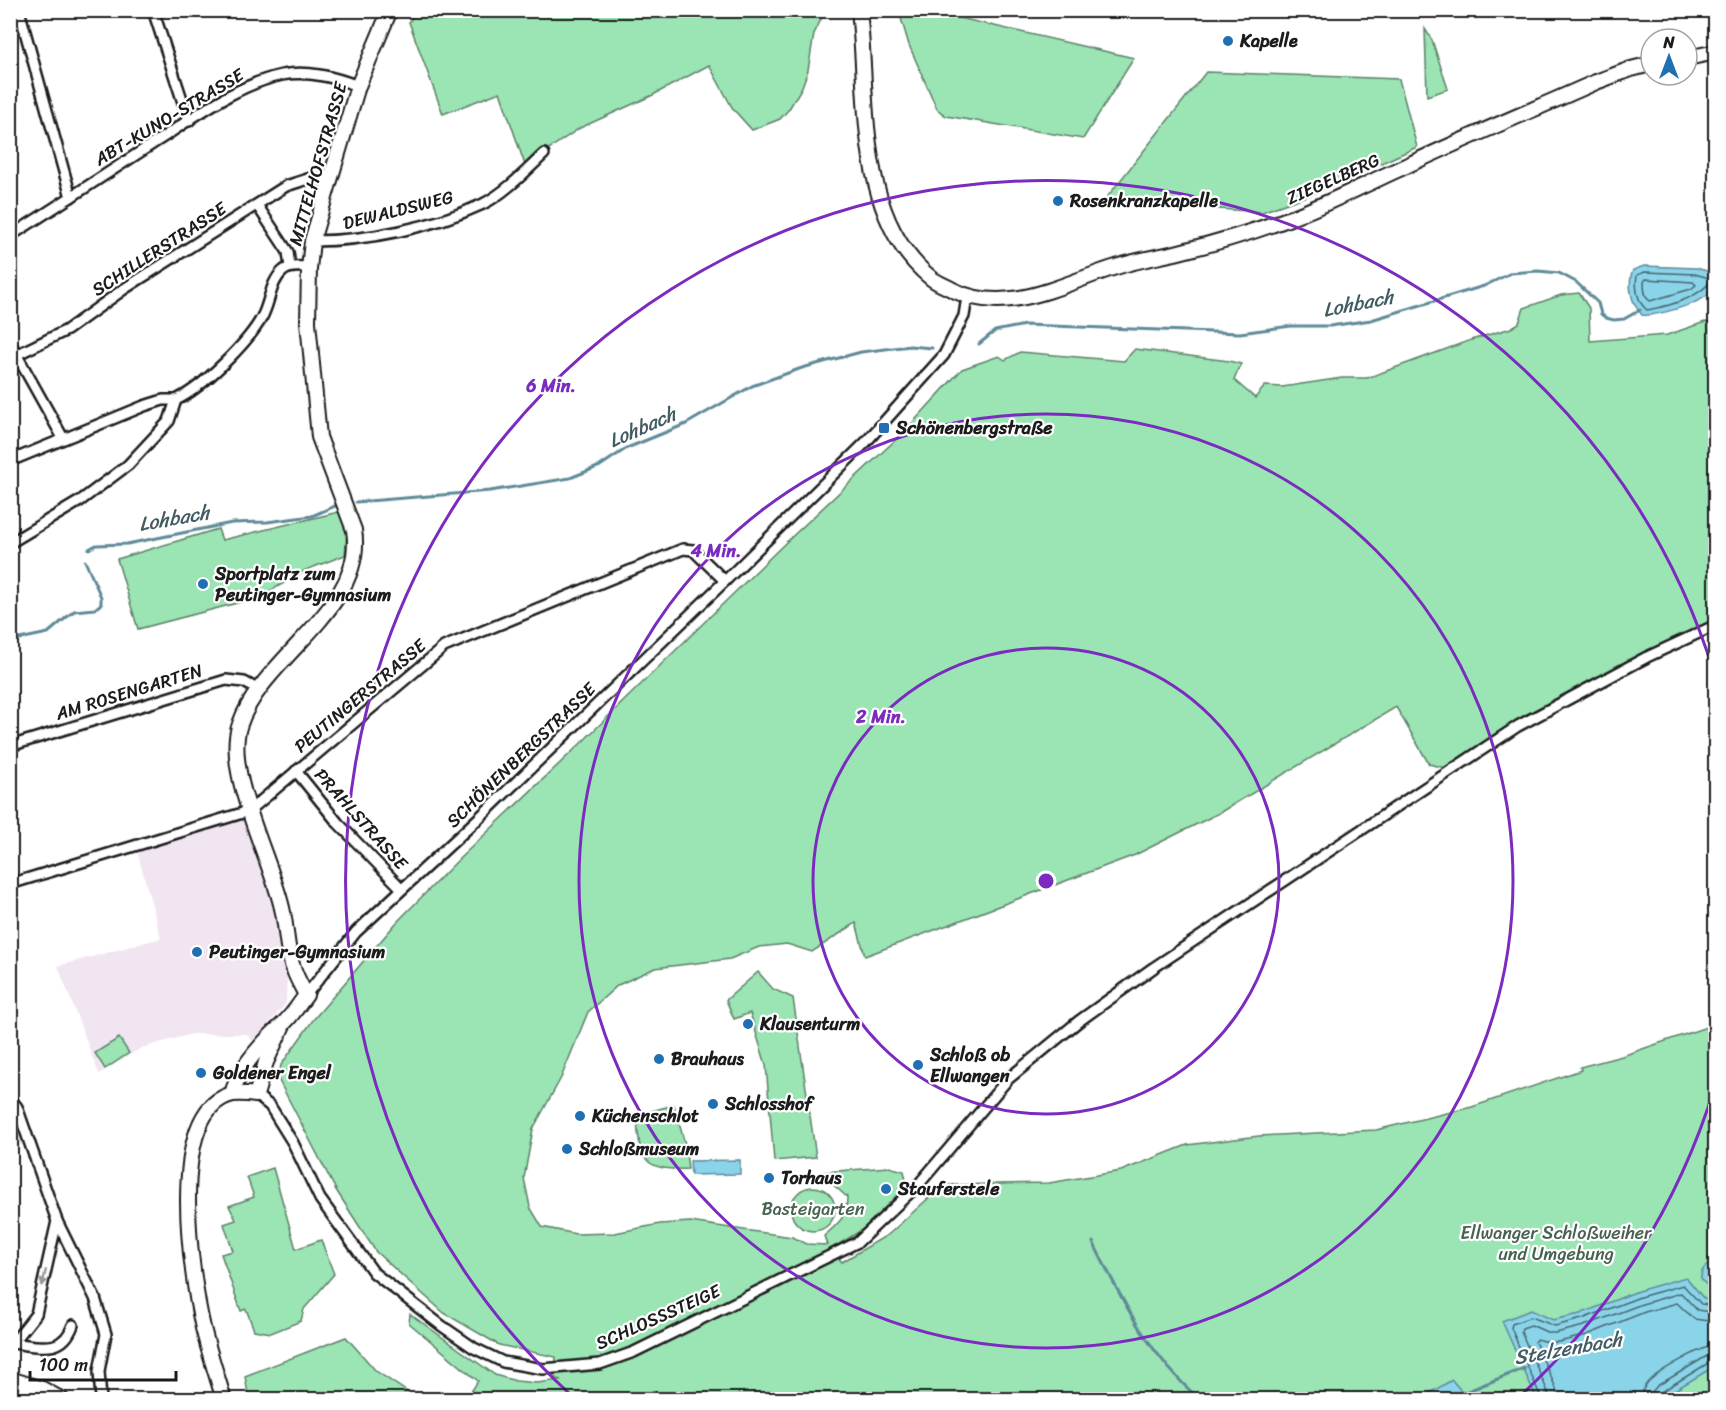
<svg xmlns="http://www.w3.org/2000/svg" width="1726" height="1410" font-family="Sriracha,sans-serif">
<rect width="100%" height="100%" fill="#fff"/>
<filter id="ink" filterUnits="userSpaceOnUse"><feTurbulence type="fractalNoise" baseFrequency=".0167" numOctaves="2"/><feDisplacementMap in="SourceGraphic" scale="12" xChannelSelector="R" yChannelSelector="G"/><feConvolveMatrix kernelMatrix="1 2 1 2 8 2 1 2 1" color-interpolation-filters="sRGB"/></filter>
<g filter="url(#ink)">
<g fill="#f1e5f1">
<path d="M 245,818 L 275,907 L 287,973 L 286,1003 L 254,1042 L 247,1034 L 192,1034 L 141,1048 L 99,1074 L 58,966 L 161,938 L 137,851 Z"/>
<path d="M 17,1104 L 32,1140 L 11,1150 L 11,1107 Z"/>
</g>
<g fill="#9be4b3" stroke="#5c8068" stroke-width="1.5">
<path d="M 417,10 L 825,11 L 814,34 L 808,70 L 802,87 L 789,109 L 780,119 L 752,130 L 733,109 L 709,65 L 653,95 L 580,128 L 525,165 L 500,92 L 443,114 L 409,22 Z"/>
<path d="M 902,10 L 929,11 L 1134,58 L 1083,139 L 946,116 L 937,109 L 909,45 L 900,15 Z"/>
<path d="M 1425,29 L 1432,40 L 1448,89 L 1427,96 Z"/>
<path d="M 1206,72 L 1399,79 L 1417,147 L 1312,194 L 1262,212 L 1104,201 Z"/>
<path d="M 1579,293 L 1589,308 L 1590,341 L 1667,335 L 1705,322 L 1715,323 L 1715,619 L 1569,693 L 1445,768 L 1429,764 L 1396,707 L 1219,813 L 1135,855 L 865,956 L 856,923 L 812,952 L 787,944 L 759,947 L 730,959 L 655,968 L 618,985 L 588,1012 L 561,1078 L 533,1129 L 524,1178 L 530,1207 L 542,1227 L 576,1234 L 615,1233 L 660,1224 L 690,1222 L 792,1237 L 806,1244 L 827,1245 L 824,1236 C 839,1223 847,1217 847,1197 L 832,1184 L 825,1181 L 824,1172 L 889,1167 L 904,1171 L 906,1180 L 902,1190 L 865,1228 L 831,1249 L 842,1262 L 889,1234 L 943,1185 L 1049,1183 L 1121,1171 L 1187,1145 L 1259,1136 L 1376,1130 L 1472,1107 L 1581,1070 L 1580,1067 L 1622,1056 L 1715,1024 L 1715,1399 L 249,1400 L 245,1376 L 346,1337 L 376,1371 L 412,1395 L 467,1398 L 478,1381 L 409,1323 L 410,1314 L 495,1375 L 516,1381 L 537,1383 L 560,1380 L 555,1378 L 556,1357 L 499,1345 L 444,1313 L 376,1252 L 336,1190 L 278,1079 L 281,1065 L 313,1020 L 397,922 L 460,858 L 577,747 L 782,546 L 905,431 L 962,369 L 999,356 L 1005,360 L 1020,352 L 1124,361 L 1135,349 L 1229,361 L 1241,364 L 1234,380 L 1255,398 L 1265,386 L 1282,387 L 1342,378 L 1367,378 L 1471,340 L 1511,328 L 1519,323 L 1524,308 L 1561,295 Z"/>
<path d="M 339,512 L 347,532 L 345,555 L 306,570 L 260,597 L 138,629 L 117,559 L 218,529 L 222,540 Z"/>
<path d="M 758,972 L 773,989 L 793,998 L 816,1157 L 774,1161 L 766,1065 L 750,1013 L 734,1019 L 726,1000 Z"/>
<path d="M 119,1038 L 129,1053 L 105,1069 L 95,1053 Z"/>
<path d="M 674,1105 L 685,1144 L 688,1169 C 663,1170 641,1169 639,1139 C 638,1133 636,1125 639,1120 C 645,1110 664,1108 674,1105 Z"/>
<path d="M 273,1168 L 296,1249 L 321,1240 L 334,1274 L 304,1309 L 301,1321 L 271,1333 L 254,1330 L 246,1309 L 241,1311 L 221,1254 L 233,1251 L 224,1224 L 236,1220 L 229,1206 L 254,1197 L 247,1177 Z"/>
<circle cx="813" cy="1209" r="22"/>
</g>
<g fill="#8ad4ea" stroke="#5e8a98" stroke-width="1.5">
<path d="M 1644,266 L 1696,268 L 1715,273 C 1716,282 1715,289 1708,295 C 1697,304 1655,317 1642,315 C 1631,303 1627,285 1633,270 Z"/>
<path d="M 740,1160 L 740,1174 L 691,1175 L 690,1161 Z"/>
<path d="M 1715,1260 L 1715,1287 L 1711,1288 L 1701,1280 C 1700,1269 1706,1266 1715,1260 Z"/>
<path d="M 1686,1277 L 1704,1299 L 1715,1300 L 1715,1366 L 1660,1399 L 1537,1399 L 1502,1321 L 1531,1310 L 1553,1320 L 1580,1314 L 1638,1291 Z"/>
<path d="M 1452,1380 L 1468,1399 L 1423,1399 L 1426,1395 Z"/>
</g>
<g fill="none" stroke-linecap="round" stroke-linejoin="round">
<g stroke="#48666e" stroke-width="1.5">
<path d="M 1645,272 L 1695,274 L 1709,278 L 1711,281 C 1697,299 1670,306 1647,310 C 1637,302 1635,287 1637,275 Z"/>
<path d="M 1646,279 L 1693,282 L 1696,285 L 1691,289 L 1650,301 C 1644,297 1644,288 1644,282 Z"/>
<path d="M 1542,1400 L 1511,1328 L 1512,1324 L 1531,1317 L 1555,1326 L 1582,1319 L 1640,1297 L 1683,1285 L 1701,1304 L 1716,1306"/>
<path d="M 1549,1400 L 1548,1392 L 1521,1332 L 1522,1328 L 1531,1325 L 1549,1333 L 1556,1333 L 1584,1326 L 1642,1304 L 1681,1293 L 1697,1310 L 1716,1313"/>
<path d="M 1558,1400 L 1556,1388 L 1535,1342 L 1537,1339 L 1548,1342 L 1559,1342 L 1587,1335 L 1645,1312 L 1677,1303 L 1694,1319 L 1716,1322"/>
<path d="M 1641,1400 C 1642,1393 1643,1387 1648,1382 C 1657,1372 1703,1346 1716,1345"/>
<path d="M 1650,1400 L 1652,1392 L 1657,1386 L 1707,1356 L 1716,1354"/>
<path d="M 1658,1400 L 1661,1392 L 1710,1362 L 1716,1362"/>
</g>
<g stroke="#5e8a98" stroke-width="3">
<path d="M 979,344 L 995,331 L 1025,325 L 1240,333 L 1291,326 L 1330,326 L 1371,320 L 1484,286 L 1511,273 L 1538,271 L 1559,273 L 1576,282 L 1598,303 L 1601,314 L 1606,318 L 1614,320 L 1624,319 L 1640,310"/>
<path d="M 356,502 L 490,491 L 570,478 L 600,466 L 627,448 L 686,424 L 752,386 L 802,368 L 861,352 L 910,346 L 932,348"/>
<path d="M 89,549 L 96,545 L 127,544 L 232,523 L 267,522 L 312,516 L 335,506"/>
<path d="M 10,641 L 48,633 L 74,611 L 95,609 L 101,604 L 101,597 L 85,561"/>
<path d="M 1093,1242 C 1123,1302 1148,1354 1200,1400"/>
<path d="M 1456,1400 L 1463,1393 L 1525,1368"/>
</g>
<defs>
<g id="street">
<path d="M 19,10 L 71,197"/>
<path d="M 153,10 L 189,121"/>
<path d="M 257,205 L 288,252 L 290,267"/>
<path d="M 10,236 C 59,205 108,173 157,141 C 196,116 236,85 282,75 C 308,70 334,77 358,86"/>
<path d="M 312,241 C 367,241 434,227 483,204 C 505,193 526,171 544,154"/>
<path d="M 10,343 L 63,438"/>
<path d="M 10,358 L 67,330 L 124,289 L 286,186 L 311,178 L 328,182"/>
<path d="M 10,461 L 144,406 L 163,400 L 176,400"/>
<path d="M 10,543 L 80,501 L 128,465 L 169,421 L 176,400 C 202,388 249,342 262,317 C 270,303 270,282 283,271 C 290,265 300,267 309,267"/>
<path d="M 10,746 L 226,680 L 244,682 L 257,689"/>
<path d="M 296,771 L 338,823 L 402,889"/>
<path d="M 10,884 L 249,811 L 444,647 L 683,549 L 693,550 L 725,581"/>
<path d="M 306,995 L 356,932 L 480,817 L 725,581 L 866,442 L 944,355 L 964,316 L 967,297"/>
<path d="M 256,1095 L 270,1106 L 293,1143 L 320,1199 L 374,1273 L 442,1326 L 474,1348 L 503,1362 L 543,1369 L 600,1364 L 634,1352 L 858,1242 L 919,1184 L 1008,1079 L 1079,1021 L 1153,968 L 1518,726 L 1647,657 L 1716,625"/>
<path d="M 10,1098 L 17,1107 L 57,1221 L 95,1298 L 106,1334 L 99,1371 L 101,1400"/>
<path d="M 10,1343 C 37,1345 62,1356 73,1325"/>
<path d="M 13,1343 L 36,1314 L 57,1221"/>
</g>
<g id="secondary">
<path d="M 859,10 C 869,97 855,217 931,278 C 937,283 946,286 953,290 C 1008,317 1063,283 1116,267 C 1137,260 1158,257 1179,252 C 1215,243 1250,233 1285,220 C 1327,205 1367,183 1408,165 C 1470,136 1533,110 1596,82 L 1631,69 L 1651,64"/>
<path d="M 1687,58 L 1716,52"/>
<path d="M 232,1094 C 239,1067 262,1043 282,1025 C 291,1017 299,1005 306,995 C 302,987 297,979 294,970 C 286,951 287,928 282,908 C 271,859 223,770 240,724 C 263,656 367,608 354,530 L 319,437 L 308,322 L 309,269 L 312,241 L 358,86 L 390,10"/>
<path d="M 10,1379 L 42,1389 L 62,1400"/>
<path d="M 224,1400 C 217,1376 209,1352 203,1328 C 192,1280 164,1109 233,1094 C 241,1093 249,1094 256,1095 L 266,1062 L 282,1027"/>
</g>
</defs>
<use href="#street" stroke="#1c1c1c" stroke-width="14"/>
<use href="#secondary" stroke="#1c1c1c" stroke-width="18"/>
<use href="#street" stroke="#fff" stroke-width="9"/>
<use href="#secondary" stroke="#fff" stroke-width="14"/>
</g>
<defs><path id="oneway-solid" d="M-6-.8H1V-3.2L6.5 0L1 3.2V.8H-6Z" transform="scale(1.5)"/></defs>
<use fill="#999" href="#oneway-solid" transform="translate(44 1278) rotate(103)"/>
</g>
<g fill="none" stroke="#7b2cbf" stroke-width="3">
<circle cx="1046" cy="881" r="233"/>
<circle cx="1046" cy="881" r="467"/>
<path d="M1715 1086A700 700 0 0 1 1519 1397M573 1397A700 700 0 1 1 1715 676"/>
</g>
<g fill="#1f6fb2" stroke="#fff" stroke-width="2">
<circle cx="1228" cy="41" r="6"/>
<circle cx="1058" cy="201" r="6"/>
<rect x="878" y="422" width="12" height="12" rx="3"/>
<circle cx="203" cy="584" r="6"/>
<circle cx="197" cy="952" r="6"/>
<circle cx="748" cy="1024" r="6"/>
<circle cx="659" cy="1059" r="6"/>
<circle cx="918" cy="1065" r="6"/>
<circle cx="201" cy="1073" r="6"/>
<circle cx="713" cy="1104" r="6"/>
<circle cx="580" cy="1116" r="6"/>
<circle cx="567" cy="1149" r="6"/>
<circle cx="769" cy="1178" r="6"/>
<circle cx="886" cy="1189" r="6"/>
</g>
<g text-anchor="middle" stroke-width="4.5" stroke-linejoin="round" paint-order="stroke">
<g font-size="18" font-weight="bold" fill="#1c1c1c" stroke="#fff" text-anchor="start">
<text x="1240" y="47">Kapelle</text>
<text x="1070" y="207">Rosenkranzkapelle</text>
<text x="896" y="434">Schönenbergstraße</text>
<text x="215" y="580">Sportplatz zum<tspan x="215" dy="21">Peutinger-Gymnasium</tspan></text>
<text x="209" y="958">Peutinger-Gymnasium</text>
<text x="760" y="1030">Klausenturm</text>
<text x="930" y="1061">Schloß ob<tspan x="930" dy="21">Ellwangen</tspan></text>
<text x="671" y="1065">Brauhaus</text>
<text x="213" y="1079">Goldener Engel</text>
<text x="725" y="1110">Schlosshof</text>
<text x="592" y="1122">Küchenschlot</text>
<text x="579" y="1155">Schloßmuseum</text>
<text x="781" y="1184">Torhaus</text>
<text x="898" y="1195">Stauferstele</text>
</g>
<g font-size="18" fill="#1c1c1c" stroke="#fff">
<text transform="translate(169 117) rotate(-31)" y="6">ABT-KUNO-STRASSE</text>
<text transform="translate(318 164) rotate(-74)" y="6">MITTELHOFSTRASSE</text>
<text transform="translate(1333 179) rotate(-24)" y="6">ZIEGELBERG</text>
<text transform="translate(398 210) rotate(-14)" y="6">DEWALDSWEG</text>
<text transform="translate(159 249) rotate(-33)" y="6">SCHILLERSTRASSE</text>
<text transform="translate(129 692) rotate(-17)" y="6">AM ROSENGARTEN</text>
<text transform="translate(360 696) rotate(-40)" y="6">PEUTINGERSTRASSE</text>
<text transform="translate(521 755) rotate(-44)" y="6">SCHÖNENBERGSTRASSE</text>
<text transform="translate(361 819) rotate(48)" y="6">PRAHLSTRASSE</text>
<text transform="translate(658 1317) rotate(-24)" y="6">SCHLOSSSTEIGE</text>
</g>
<g font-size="18" fill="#486251" stroke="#fff">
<text x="813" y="1215">Basteigarten</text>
<text x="1556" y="1239">Ellwanger Schloßweiher<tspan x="1556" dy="21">und Umgebung</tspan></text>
</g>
<g font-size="20" font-style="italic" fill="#425c64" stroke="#fff">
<text transform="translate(1358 303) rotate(-11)" y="7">Lohbach</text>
<text transform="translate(642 427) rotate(-24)" y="7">Lohbach</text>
<text transform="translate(174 518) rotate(-10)" y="7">Lohbach</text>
<text transform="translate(1568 1348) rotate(-10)" y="7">Stelzenbach</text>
</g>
</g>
<circle cx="1046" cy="881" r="9" fill="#7b2cbf" stroke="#fff" stroke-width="3"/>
<g font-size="18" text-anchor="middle" font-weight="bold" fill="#7b2cbf" stroke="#fff" stroke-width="4.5" stroke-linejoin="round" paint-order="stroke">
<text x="551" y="392">6 Min.</text>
<text x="716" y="557">4 Min.</text>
<text x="881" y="723">2 Min.</text>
</g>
<rect width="1726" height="1410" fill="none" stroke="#fff" stroke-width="36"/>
<rect x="18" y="18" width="1690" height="1374" fill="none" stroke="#1c1c1c" stroke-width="2" filter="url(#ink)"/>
<g transform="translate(1669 57)"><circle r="28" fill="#ffffff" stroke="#a4a4a4" stroke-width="1.5"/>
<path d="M0-4.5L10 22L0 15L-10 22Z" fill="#1f6fb2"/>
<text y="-9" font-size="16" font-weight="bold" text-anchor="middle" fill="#1c1c1c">N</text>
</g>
<path d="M30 1371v9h146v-9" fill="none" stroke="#1c1c1c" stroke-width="3"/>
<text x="39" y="1371" font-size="18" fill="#1c1c1c" stroke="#ffffff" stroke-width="4.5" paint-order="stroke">100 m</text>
</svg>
